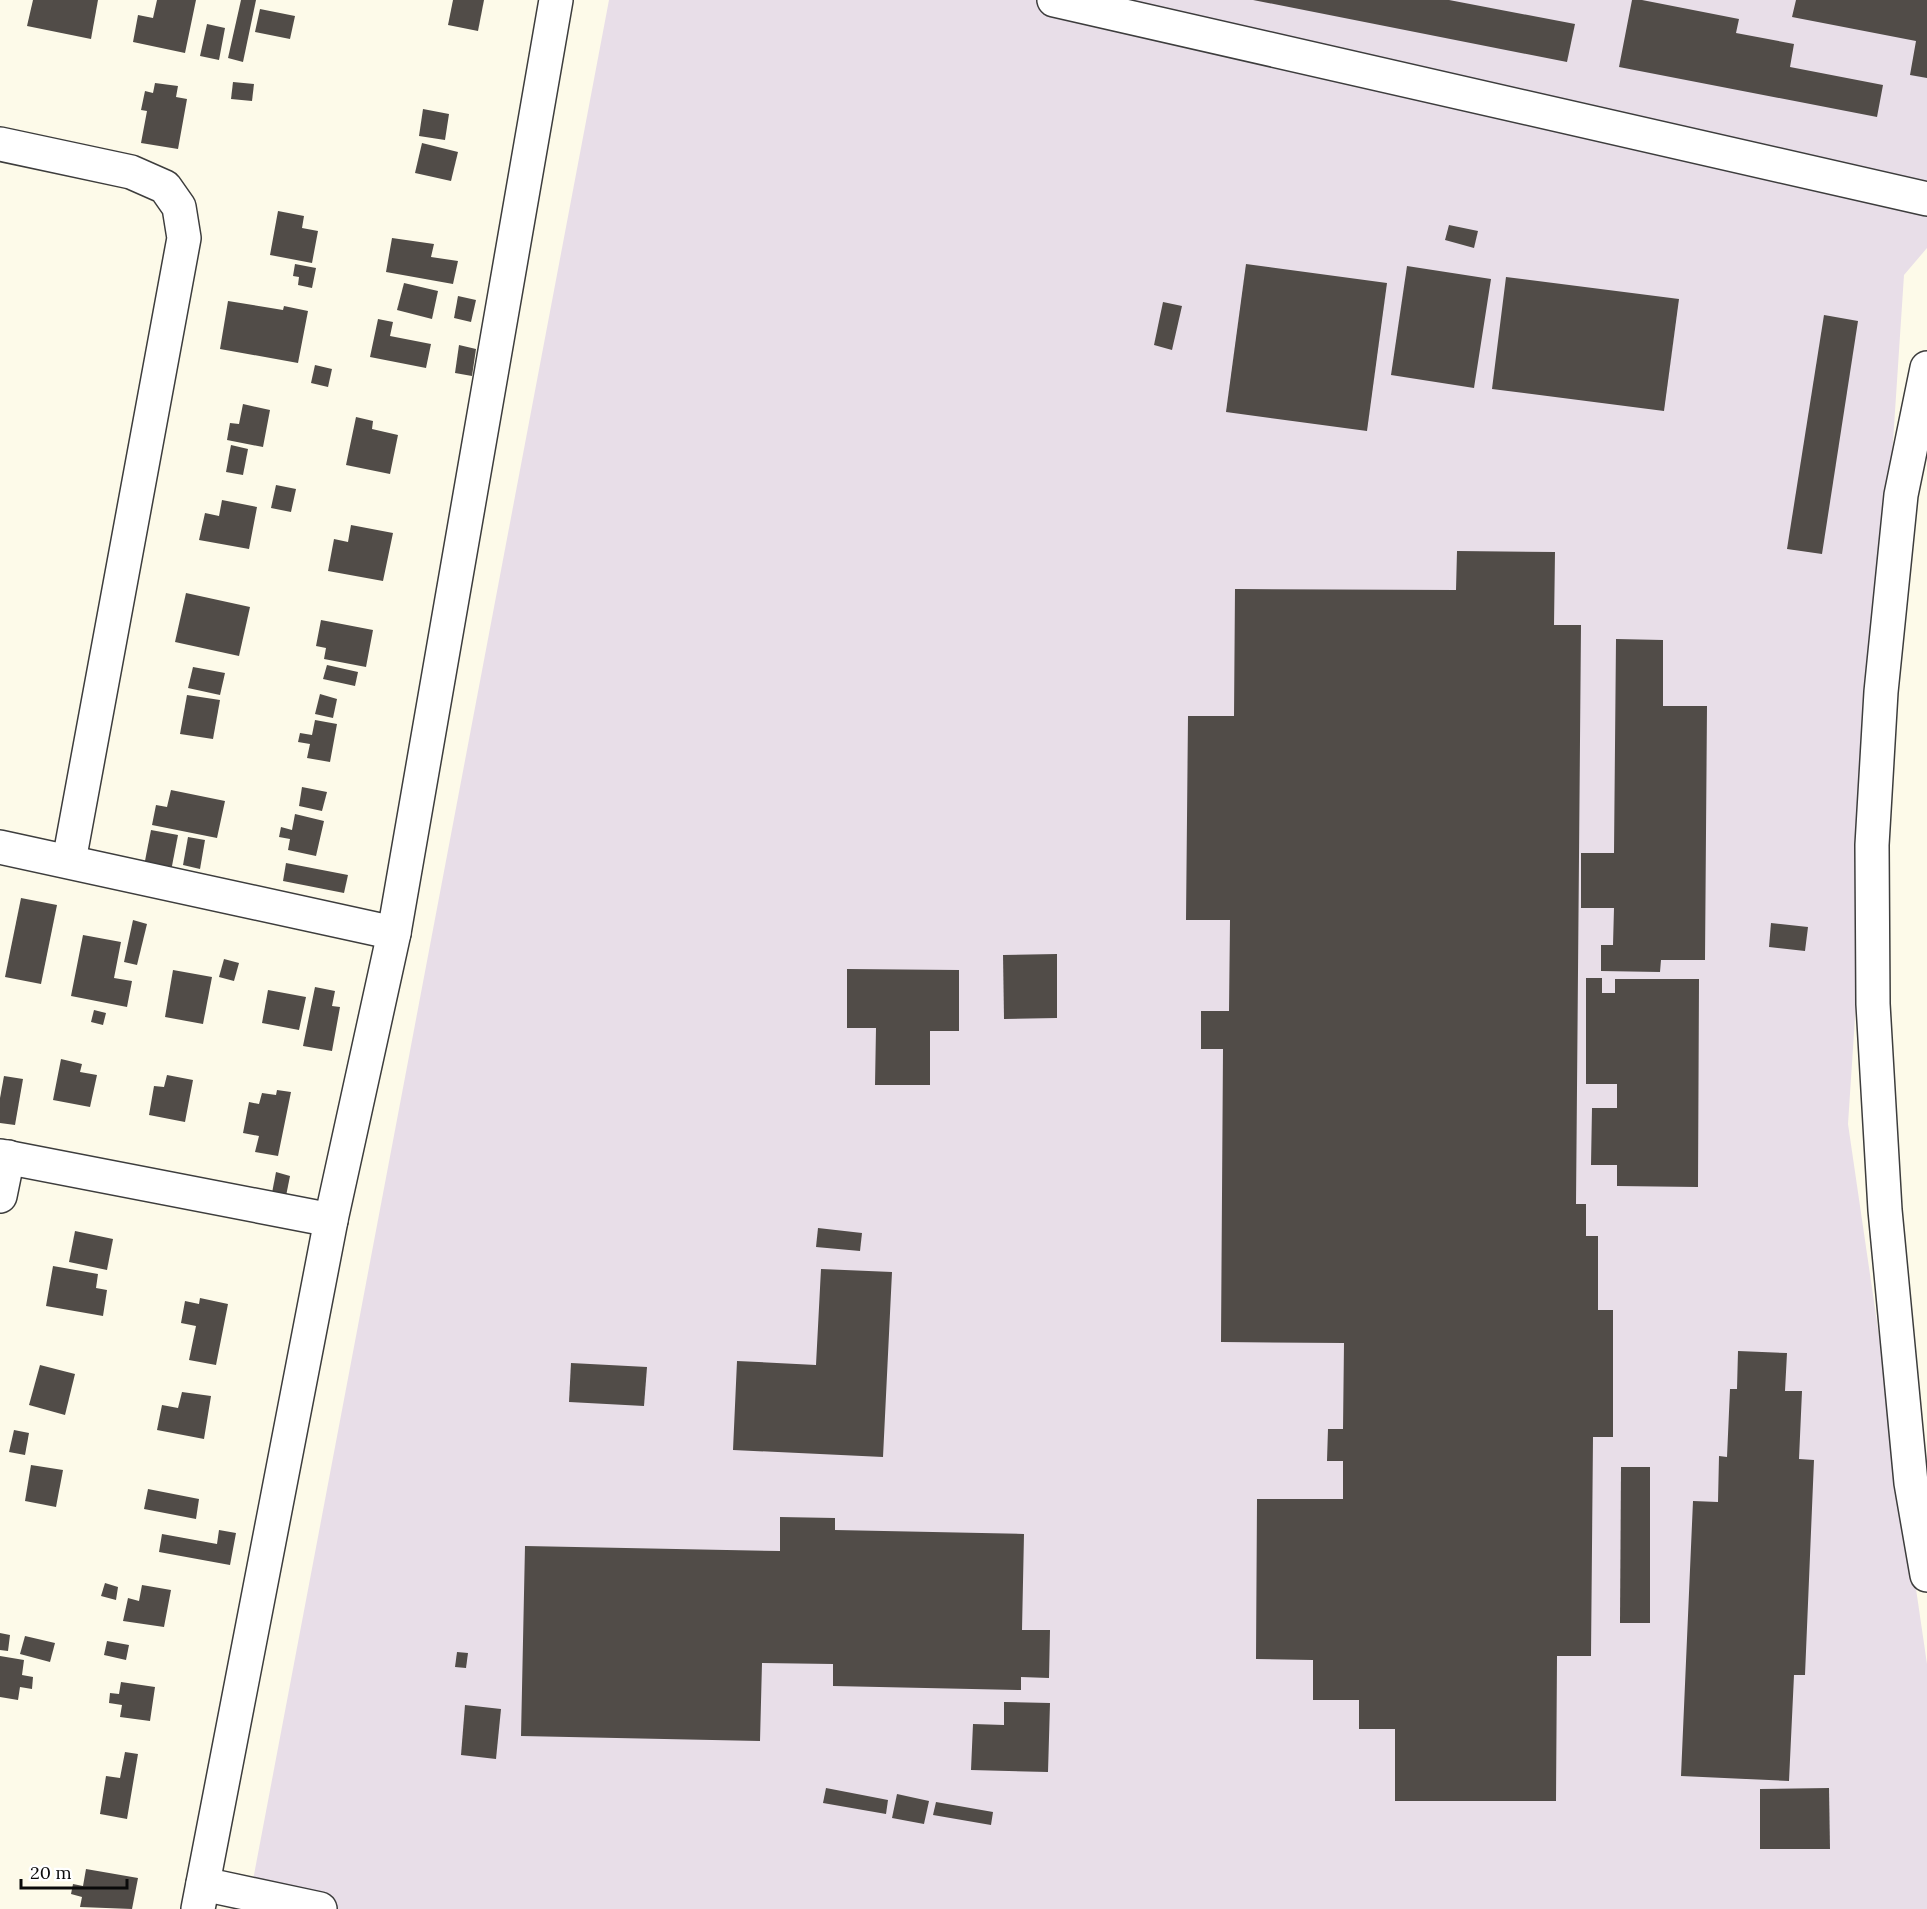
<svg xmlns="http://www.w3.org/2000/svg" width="1927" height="1909" font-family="Lora,serif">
<rect width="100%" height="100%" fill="#fdfae9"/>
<path fill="#e8dee8" d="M 609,0 L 1927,0 L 1927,248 L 1904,275 L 1848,1124 L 1927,1664 L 1927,1909 L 315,1909 L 250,1896 Z"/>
<g fill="#514c48">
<path d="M 33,0 L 98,0 L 91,39 L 27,26 Z"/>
<path d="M 157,0 L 196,0 L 185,53 L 133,42 L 138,15 L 153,18 Z"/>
<path d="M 241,0 L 256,0 L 243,62 L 228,58 Z"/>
<path d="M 453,0 L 484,0 L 478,31 L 448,25 Z"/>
<path d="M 1253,0 L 1449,0 L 1575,24 L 1567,62 Z"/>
<path d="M 1632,0 L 1642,0 L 1739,19 L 1736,33 L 1794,44 L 1790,67 L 1883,85 L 1877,117 L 1619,67 Z"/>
<path d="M 1796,0 L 1927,0 L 1927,78 L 1910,75 L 1916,41 L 1792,17 Z"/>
<path d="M 260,9 L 295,16 L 290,39 L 255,32 Z"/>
<path d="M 207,24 L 225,28 L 219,60 L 200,56 Z"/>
<path d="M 233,82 L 254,84 L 252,101 L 231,99 Z"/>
<path d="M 155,83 L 178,86 L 176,97 L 187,99 L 178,149 L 141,143 L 147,111 L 141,110 L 145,91 L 153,93 Z"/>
<path d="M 423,109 L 449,114 L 445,140 L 419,136 Z"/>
<path d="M 422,143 L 458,152 L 451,181 L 415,173 Z"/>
<path d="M 278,211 L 304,216 L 302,228 L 318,231 L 312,263 L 270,255 Z"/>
<path d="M 1449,225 L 1478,231 L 1474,248 L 1445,240 Z"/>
<path d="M 392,238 L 434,244 L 431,257 L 458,261 L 453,284 L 386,272 Z"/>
<path d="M 295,264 L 316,268 L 312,288 L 298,285 L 299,277 L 293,276 Z"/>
<path d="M 1246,264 L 1387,283 L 1367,431 L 1226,412 Z"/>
<path d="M 1407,266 L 1491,279 L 1474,388 L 1391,375 Z"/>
<path d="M 1506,277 L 1679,299 L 1664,411 L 1492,389 Z"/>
<path d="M 404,283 L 438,291 L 432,319 L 397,310 Z"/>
<path d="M 458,296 L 476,300 L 471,322 L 454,318 Z"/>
<path d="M 228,301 L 283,310 L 284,306 L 308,311 L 298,363 L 220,349 Z"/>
<path d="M 1163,302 L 1182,306 L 1172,350 L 1154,345 Z"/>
<path d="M 1824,315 L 1858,321 L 1822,554 L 1787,549 Z"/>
<path d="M 378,319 L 393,322 L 390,336 L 431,344 L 426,368 L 370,357 Z"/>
<path d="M 459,345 L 476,349 L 472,376 L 455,373 Z"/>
<path d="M 315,365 L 332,369 L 328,387 L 311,383 Z"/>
<path d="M 243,404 L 270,410 L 263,447 L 227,440 L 230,423 L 239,424 Z"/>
<path d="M 356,417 L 373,421 L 372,429 L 398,435 L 390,474 L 346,465 Z"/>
<path d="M 231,445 L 248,449 L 243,475 L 226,472 Z"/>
<path d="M 276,485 L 296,489 L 291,512 L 271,508 Z"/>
<path d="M 222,500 L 257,507 L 249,549 L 199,540 L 205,513 L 219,516 Z"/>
<path d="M 351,525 L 393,533 L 383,581 L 328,571 L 334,539 L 348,542 Z"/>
<path d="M 1457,551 L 1555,552 L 1554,625 L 1581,625 L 1576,1204 L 1586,1204 L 1586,1236 L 1598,1236 L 1598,1310 L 1613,1310 L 1613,1437 L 1593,1437 L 1591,1656 L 1557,1656 L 1556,1801 L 1395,1801 L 1395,1729 L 1359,1729 L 1359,1700 L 1313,1700 L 1313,1660 L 1256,1659 L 1257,1499 L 1343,1499 L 1343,1461 L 1327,1461 L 1328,1429 L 1343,1429 L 1344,1343 L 1221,1342 L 1223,1049 L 1201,1049 L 1201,1011 L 1229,1011 L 1230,920 L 1186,920 L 1188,716 L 1234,716 L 1235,589 L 1456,590 Z"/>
<path d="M 186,593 L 250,607 L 239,656 L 175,642 Z"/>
<path d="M 321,620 L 373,630 L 366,667 L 324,659 L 326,648 L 316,646 Z"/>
<path d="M 1616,639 L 1663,640 L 1663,706 L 1707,706 L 1705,960 L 1661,960 L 1660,972 L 1601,971 L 1601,945 L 1613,945 L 1614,908 L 1581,908 L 1581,853 L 1614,853 Z"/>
<path d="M 327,665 L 358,672 L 355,686 L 323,679 Z"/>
<path d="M 193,667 L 225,673 L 220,695 L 188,688 Z"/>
<path d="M 320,694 L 337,699 L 333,718 L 315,714 Z"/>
<path d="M 187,695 L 220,700 L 213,739 L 180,734 Z"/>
<path d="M 315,720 L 337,724 L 330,762 L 307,758 L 310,744 L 298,742 L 300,733 L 312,735 Z"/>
<path d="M 302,787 L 327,792 L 322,811 L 299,806 Z"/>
<path d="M 171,790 L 225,801 L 217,838 L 152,825 L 156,805 L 167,807 Z"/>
<path d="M 295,814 L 324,821 L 316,856 L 288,850 L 290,839 L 279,837 L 281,827 L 292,830 Z"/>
<path d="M 151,830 L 178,835 L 171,871 L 144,866 Z"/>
<path d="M 188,837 L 205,840 L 200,869 L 183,865 Z"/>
<path d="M 286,863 L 348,875 L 344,893 L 283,881 Z"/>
<path d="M 21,898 L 57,905 L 41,984 L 5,977 Z"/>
<path d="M 133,920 L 147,924 L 137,965 L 124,962 Z"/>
<path d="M 1771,923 L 1808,927 L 1805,951 L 1769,947 Z"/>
<path d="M 83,935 L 121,942 L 114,978 L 132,981 L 127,1007 L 71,996 Z"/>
<path d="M 1057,954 L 1057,1018 L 1004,1019 L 1003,955 Z"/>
<path d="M 224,959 L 239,963 L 234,981 L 219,977 Z"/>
<path d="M 847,969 L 959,970 L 959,1031 L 930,1031 L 930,1085 L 875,1085 L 876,1028 L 847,1028 Z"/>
<path d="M 173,970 L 212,977 L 203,1024 L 165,1017 Z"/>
<path d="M 1586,978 L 1602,978 L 1602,993 L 1615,993 L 1615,979 L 1699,979 L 1698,1187 L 1617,1186 L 1617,1165 L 1591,1165 L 1592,1108 L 1617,1108 L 1617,1084 L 1586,1084 Z"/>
<path d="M 315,987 L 335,991 L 332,1006 L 340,1007 L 332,1051 L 303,1046 Z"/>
<path d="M 268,990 L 306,997 L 299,1030 L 262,1023 Z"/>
<path d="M 94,1010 L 106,1013 L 103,1025 L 91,1022 Z"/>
<path d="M 61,1059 L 82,1064 L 80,1072 L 97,1075 L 90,1107 L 53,1100 Z"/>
<path d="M 167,1075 L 193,1080 L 185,1122 L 149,1115 L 154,1086 L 164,1087 Z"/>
<path d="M 4,1076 L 23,1079 L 15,1125 L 0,1123 L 0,1098 Z"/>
<path d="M 277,1090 L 291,1092 L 278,1156 L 255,1152 L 259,1136 L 243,1133 L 249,1102 L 259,1104 L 262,1093 L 276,1095 Z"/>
<path d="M 276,1172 L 290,1176 L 286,1196 L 272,1193 Z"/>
<path d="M 818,1228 L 862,1233 L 860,1251 L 816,1247 Z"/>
<path d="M 75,1231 L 113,1239 L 107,1270 L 69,1262 Z"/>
<path d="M 53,1266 L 98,1274 L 96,1288 L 107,1290 L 103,1316 L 46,1306 Z"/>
<path d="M 821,1269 L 892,1272 L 883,1457 L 733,1450 L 737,1361 L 816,1365 Z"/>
<path d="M 200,1298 L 228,1304 L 216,1365 L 189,1360 L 196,1326 L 181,1323 L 185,1301 L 199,1304 Z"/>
<path d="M 1738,1351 L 1787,1353 L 1785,1391 L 1802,1391 L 1799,1459 L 1814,1460 L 1805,1675 L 1794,1675 L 1789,1781 L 1681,1776 L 1693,1501 L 1718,1502 L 1719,1456 L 1727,1457 L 1730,1389 L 1737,1389 Z"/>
<path d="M 571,1363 L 647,1367 L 644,1406 L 569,1402 Z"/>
<path d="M 40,1365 L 75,1374 L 65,1415 L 29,1405 Z"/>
<path d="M 182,1392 L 211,1396 L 204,1439 L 157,1430 L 162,1405 L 178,1408 Z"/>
<path d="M 14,1430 L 29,1433 L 25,1455 L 9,1452 Z"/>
<path d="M 31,1465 L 63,1470 L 56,1507 L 25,1501 Z"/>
<path d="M 1621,1467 L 1650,1467 L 1650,1623 L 1620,1623 Z"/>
<path d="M 148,1489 L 199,1499 L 196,1519 L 144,1509 Z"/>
<path d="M 780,1517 L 835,1518 L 835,1530 L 1024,1534 L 1022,1630 L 1050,1630 L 1049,1678 L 1021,1677 L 1021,1690 L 833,1686 L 833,1664 L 762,1663 L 760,1741 L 521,1736 L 525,1546 L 780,1551 Z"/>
<path d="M 219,1530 L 236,1533 L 230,1565 L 159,1552 L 162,1534 L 217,1544 Z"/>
<path d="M 105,1583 L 118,1587 L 116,1600 L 101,1596 Z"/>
<path d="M 142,1585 L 171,1590 L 164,1627 L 123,1621 L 128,1598 L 139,1601 Z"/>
<path d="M 0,1633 L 10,1635 L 8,1651 L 0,1650 Z"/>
<path d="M 25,1636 L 55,1643 L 50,1662 L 20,1654 Z"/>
<path d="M 107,1641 L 129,1645 L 126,1660 L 104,1655 Z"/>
<path d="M 457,1652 L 468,1653 L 466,1668 L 455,1667 Z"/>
<path d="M 0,1656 L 24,1660 L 22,1675 L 33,1677 L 32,1689 L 20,1687 L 18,1700 L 0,1697 Z"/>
<path d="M 121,1682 L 155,1687 L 150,1721 L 120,1717 L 122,1705 L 109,1703 L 110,1693 L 119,1694 Z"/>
<path d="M 1004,1702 L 1050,1703 L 1048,1772 L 971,1770 L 973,1724 L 1004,1725 Z"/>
<path d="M 465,1705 L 501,1709 L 496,1759 L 461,1755 Z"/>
<path d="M 125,1752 L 138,1754 L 127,1819 L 100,1814 L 106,1776 L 120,1778 Z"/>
<path d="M 826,1788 L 888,1800 L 886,1814 L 823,1803 Z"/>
<path d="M 1829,1788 L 1830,1849 L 1760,1849 L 1760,1789 Z"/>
<path d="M 897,1794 L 929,1801 L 924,1824 L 892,1818 Z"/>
<path d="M 936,1802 L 993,1812 L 991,1825 L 933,1815 Z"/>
<path d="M 86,1869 L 138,1878 L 132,1909 L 80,1907 L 82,1897 L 71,1894 L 73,1884 L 83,1886 Z"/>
</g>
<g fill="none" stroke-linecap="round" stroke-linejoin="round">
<defs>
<g id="minor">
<path d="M 1054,0 L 1927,199"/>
<path d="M 0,144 L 131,172 L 165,187 L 179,207 L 184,238 L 69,861"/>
<path d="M 1927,368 L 1901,495 L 1881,692 L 1872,845 L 1873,1004 L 1885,1210 L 1911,1483 L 1927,1575"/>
<path d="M 0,847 L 394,933"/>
<path d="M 0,1156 L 331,1220"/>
<path d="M 0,1196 L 8,1157"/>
<path d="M 203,1884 L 320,1909"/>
<path d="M 198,1909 L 331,1220 L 394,933 L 556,0"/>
</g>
</defs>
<use href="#minor" stroke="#3d3d3d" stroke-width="36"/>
<use href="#minor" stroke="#fff" stroke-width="33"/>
</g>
<path d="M21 1879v9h106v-9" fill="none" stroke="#0a0a0a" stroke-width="3"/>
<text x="30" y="1879" font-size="18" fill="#0a0a0a" stroke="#ffffff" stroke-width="4.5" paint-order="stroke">20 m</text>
</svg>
